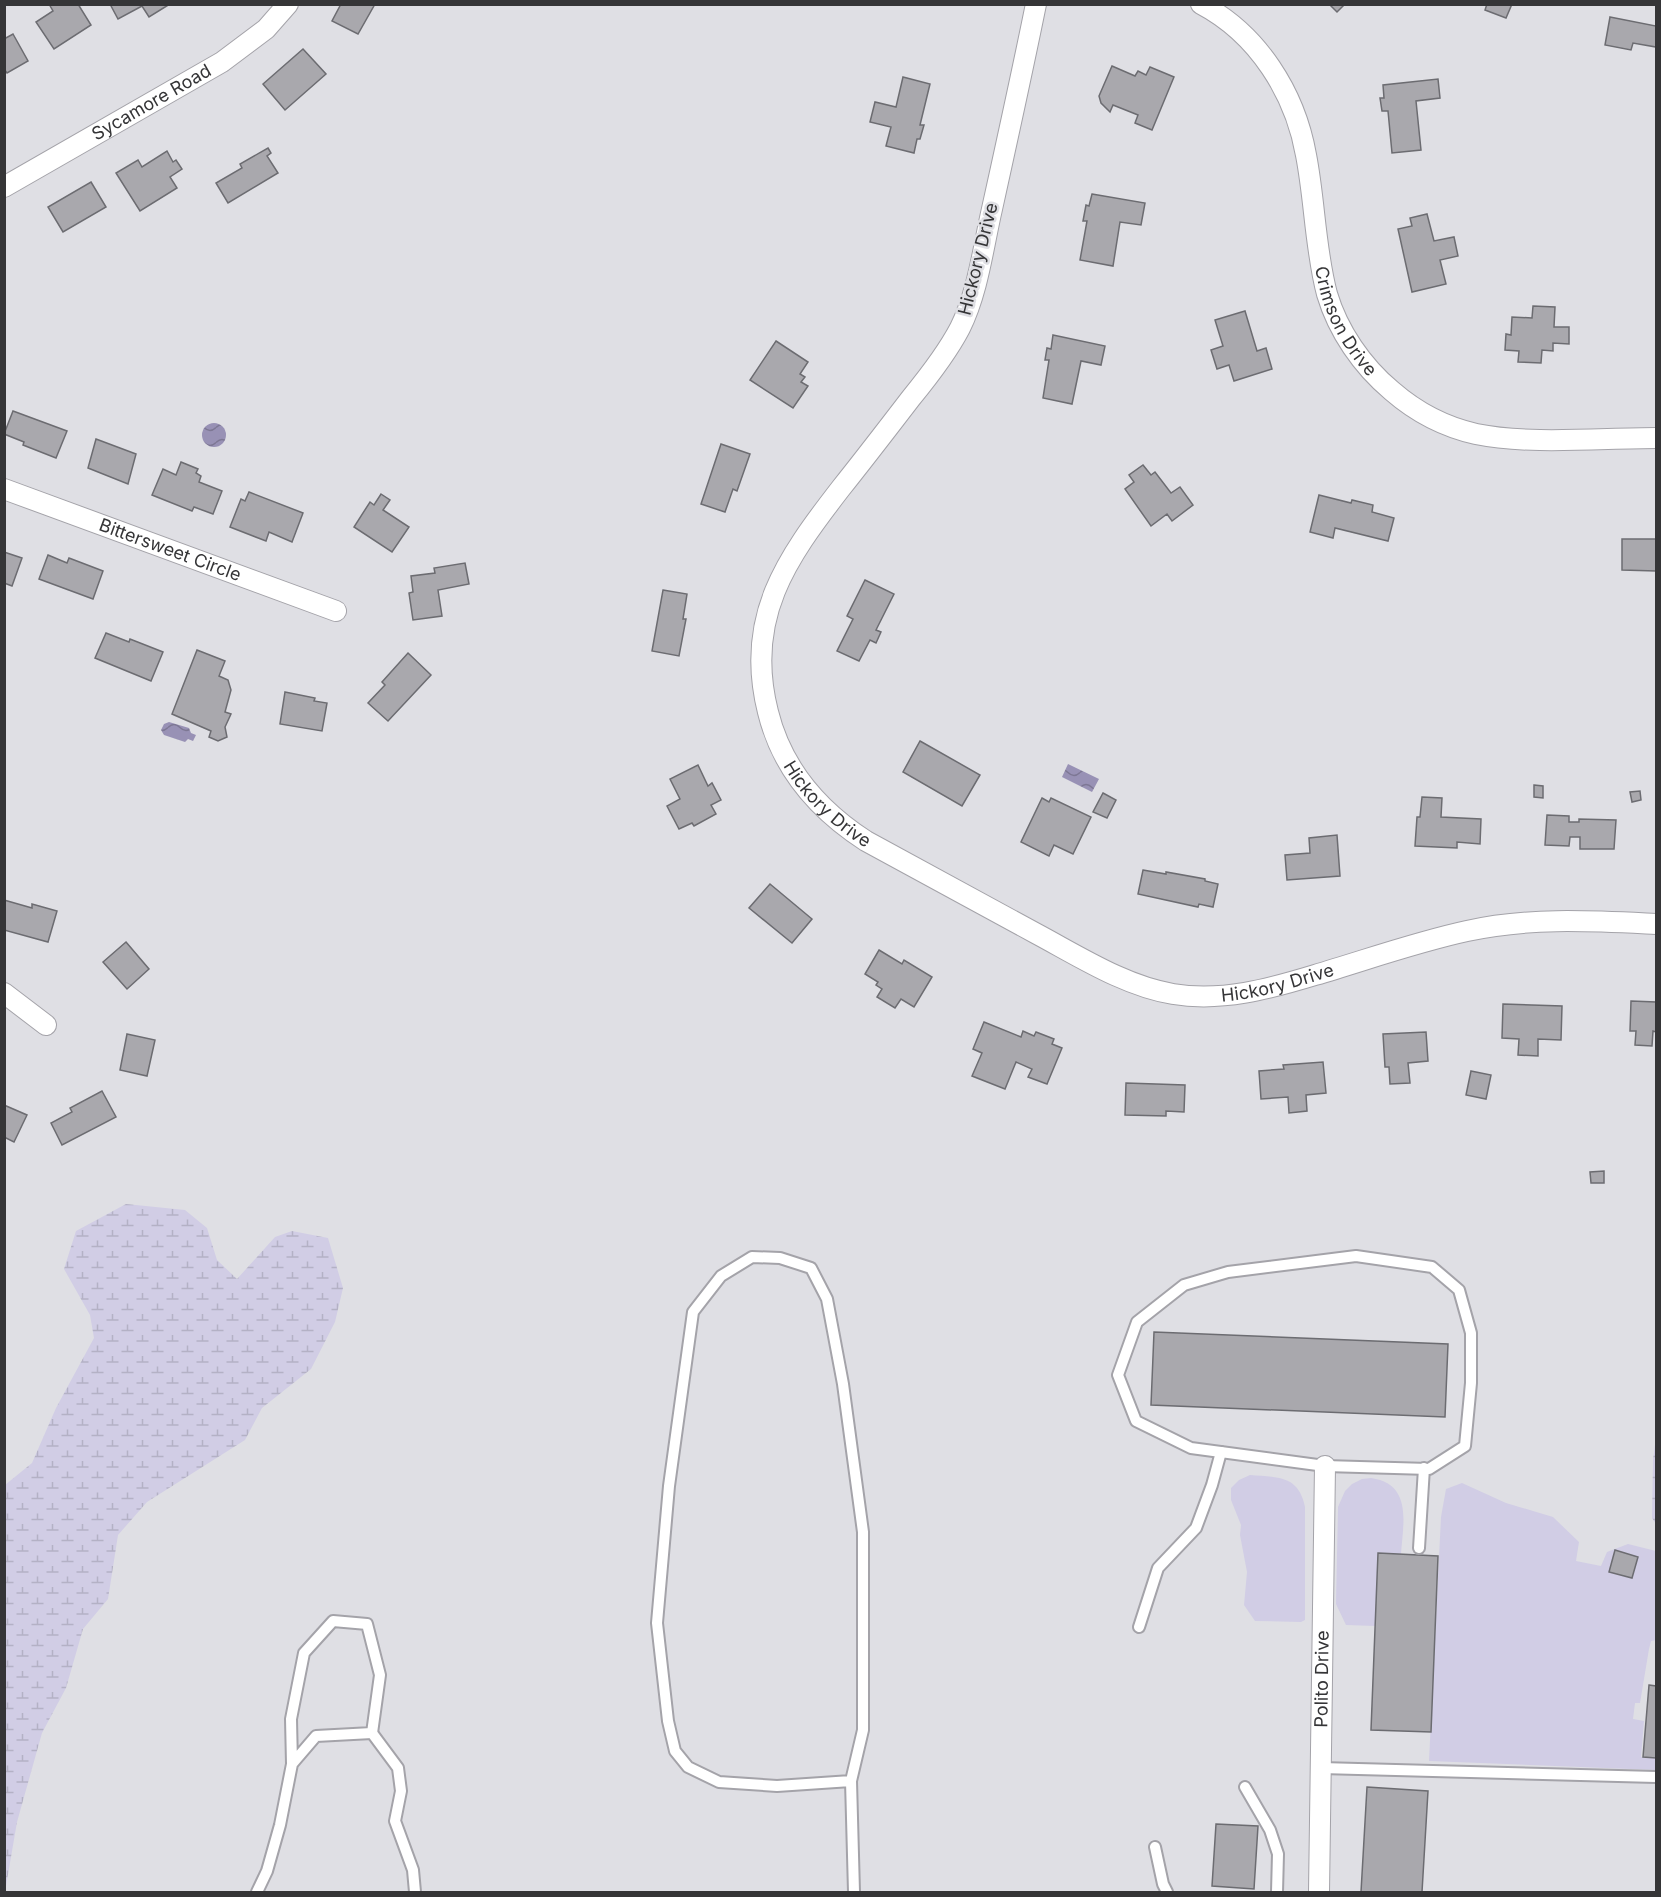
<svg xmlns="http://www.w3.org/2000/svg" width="1661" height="1897" font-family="Inter,sans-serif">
<defs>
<pattern id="wetland-marsh" width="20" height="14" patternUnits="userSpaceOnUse" patternTransform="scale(1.5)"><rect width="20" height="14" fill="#d1cde5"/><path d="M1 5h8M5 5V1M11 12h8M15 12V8" fill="none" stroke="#b4b1c5"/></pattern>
<pattern id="water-waves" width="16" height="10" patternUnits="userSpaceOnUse" patternTransform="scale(1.5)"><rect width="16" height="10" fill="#9891b5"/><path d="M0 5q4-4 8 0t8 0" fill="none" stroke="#7d7794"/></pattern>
</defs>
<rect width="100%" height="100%" fill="#dfdfe4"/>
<g fill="#d1cde5">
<path d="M 1250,1475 C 1277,1477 1299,1475 1305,1507 L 1305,1620 L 1301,1622 L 1255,1621 L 1244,1605 L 1247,1572 L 1240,1535 L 1241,1525 L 1231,1500 L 1231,1488 L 1239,1480 Z"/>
<path d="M 1371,1478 C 1413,1484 1403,1524 1401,1554 L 1378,1554 L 1375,1626 L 1346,1625 L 1336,1604 L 1338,1507 L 1345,1491 L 1352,1484 L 1362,1479 Z"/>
<path d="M 1462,1483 L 1506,1503 L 1553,1517 L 1579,1542 L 1576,1561 L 1601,1566 L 1607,1552 L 1628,1544 L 1656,1551 L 1656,1640 L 1651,1641 L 1649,1649 L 1640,1703 L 1635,1703 L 1633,1719 L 1644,1721 L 1641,1757 L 1656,1758 L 1656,1770 L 1429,1761 L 1441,1517 L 1446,1489 Z"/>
</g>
<g fill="url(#wetland-marsh)">
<path d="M 126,1204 L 185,1210 L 207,1228 L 217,1260 L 237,1279 L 275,1237 L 292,1231 L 328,1238 L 343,1288 L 335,1322 L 311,1369 L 262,1408 L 245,1440 L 147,1502 L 118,1535 L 108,1599 L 83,1629 L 66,1688 L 42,1733 L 17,1822 L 5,1892 L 5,1485 L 32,1463 L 56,1408 L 94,1338 L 90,1315 L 64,1269 L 76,1231 Z"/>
<path d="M 1656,1437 L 1656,1524 L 1652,1518 L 1653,1460 Z"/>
</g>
<g fill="url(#water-waves)">
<circle cx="214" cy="435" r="12"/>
<path d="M 169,722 L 189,728 L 191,733 L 196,735 L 193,741 L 188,739 L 185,742 L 164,735 L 161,730 L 164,724 Z"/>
<path d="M 1068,764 L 1099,779 L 1092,792 L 1062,777 Z"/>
</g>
<g fill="#a9a8ad" stroke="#6c6c71" stroke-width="1.5">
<path d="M 49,4 L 78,4 L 91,25 L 54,49 L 36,22 L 53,11 Z"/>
<path d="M 110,4 L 170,4 L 149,17 L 142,6 L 118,19 Z"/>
<path d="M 341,4 L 375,4 L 358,34 L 332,21 Z"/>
<path d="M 1329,4 L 1345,4 L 1337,12 Z"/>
<path d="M 1487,4 L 1512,4 L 1506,18 L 1485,10 Z"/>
<path d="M 1610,17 L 1656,26 L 1656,47 L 1633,43 L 1631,50 L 1605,45 Z"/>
<path d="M 13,34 L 28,61 L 7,73 L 4,69 L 4,39 Z"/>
<path d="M 303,49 L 326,74 L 285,110 L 263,84 Z"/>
<path d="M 1112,66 L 1135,76 L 1138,71 L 1146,75 L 1150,67 L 1174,77 L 1152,130 L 1135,123 L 1138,115 L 1113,105 L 1110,112 L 1101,103 L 1099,96 Z"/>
<path d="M 903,77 L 930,84 L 920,125 L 924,125 L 920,139 L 917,139 L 914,153 L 886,146 L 891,127 L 870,122 L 875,102 L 896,107 Z"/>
<path d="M 1438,79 L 1440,98 L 1416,101 L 1421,150 L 1392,153 L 1388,111 L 1382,111 L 1380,98 L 1384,98 L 1383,85 Z"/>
<path d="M 268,148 L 271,153 L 267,156 L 278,173 L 228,203 L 216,183 L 242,168 L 240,164 Z"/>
<path d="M 167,151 L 173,162 L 176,160 L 182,169 L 170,177 L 177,188 L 140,211 L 116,173 L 138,160 L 142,167 Z"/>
<path d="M 91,182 L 106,207 L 63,232 L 48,207 Z"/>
<path d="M 1092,194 L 1145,203 L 1141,225 L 1120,222 L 1113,266 L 1080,260 L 1087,221 L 1083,221 L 1086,205 L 1089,206 Z"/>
<path d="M 1427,214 L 1434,241 L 1454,237 L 1458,256 L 1440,260 L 1446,284 L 1412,292 L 1398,229 L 1412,226 L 1410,218 Z"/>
<path d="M 1533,306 L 1555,307 L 1554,327 L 1569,327 L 1569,344 L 1553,343 L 1553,351 L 1542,350 L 1541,363 L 1518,362 L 1519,351 L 1505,350 L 1506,334 L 1511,335 L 1512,317 L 1532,318 Z"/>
<path d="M 1245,311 L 1257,351 L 1266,348 L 1272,369 L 1234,381 L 1229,365 L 1217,369 L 1211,350 L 1223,346 L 1215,320 Z"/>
<path d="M 1053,335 L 1105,346 L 1101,365 L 1081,361 L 1072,404 L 1043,398 L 1049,360 L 1045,360 L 1047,348 L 1051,349 Z"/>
<path d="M 776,341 L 808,362 L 800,374 L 805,377 L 801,382 L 808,386 L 793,408 L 750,380 Z"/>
<path d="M 13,411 L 67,431 L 56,458 L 23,445 L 24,442 L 4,434 Z"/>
<path d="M 96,439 L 136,454 L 128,484 L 88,468 Z"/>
<path d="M 721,444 L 750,454 L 737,491 L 733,489 L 725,512 L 701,504 Z"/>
<path d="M 181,462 L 198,469 L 196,473 L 201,476 L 199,482 L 222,491 L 213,514 L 194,507 L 192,511 L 152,495 L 163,469 L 176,475 Z"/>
<path d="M 1143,465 L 1151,475 L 1155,472 L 1171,493 L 1180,487 L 1193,505 L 1172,521 L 1167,514 L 1151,526 L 1125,489 L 1134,482 L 1129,475 Z"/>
<path d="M 249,492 L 303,513 L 292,542 L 269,532 L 266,541 L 230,527 L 241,499 L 245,501 Z"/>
<path d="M 381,494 L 390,500 L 383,510 L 409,527 L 392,552 L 354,527 L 370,502 L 374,505 Z"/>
<path d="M 1319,495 L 1351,503 L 1352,500 L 1373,505 L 1372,512 L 1394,518 L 1388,541 L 1335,528 L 1333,538 L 1310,532 Z"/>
<path d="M 1622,539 L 1656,539 L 1656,571 L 1622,570 Z"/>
<path d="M 4,552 L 22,558 L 12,586 L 4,583 Z"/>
<path d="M 48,555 L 67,563 L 69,558 L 103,571 L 93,599 L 39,579 Z"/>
<path d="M 465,563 L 469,584 L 438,590 L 442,616 L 413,620 L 409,593 L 413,592 L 411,576 L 435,573 L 434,568 Z"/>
<path d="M 865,580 L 894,594 L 876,630 L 881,632 L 876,643 L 870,640 L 859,661 L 837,651 L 853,619 L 847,616 Z"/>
<path d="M 663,590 L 687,594 L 683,619 L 686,619 L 679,656 L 652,651 Z"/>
<path d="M 106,633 L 129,642 L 130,639 L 163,652 L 151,681 L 95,658 Z"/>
<path d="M 197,650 L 225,661 L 219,676 L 228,680 L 231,690 L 225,712 L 231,714 L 225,727 L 227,737 L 218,741 L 209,737 L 211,731 L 172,714 Z"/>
<path d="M 408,653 L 431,675 L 388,721 L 368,703 L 385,685 L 382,682 Z"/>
<path d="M 285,692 L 315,698 L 314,701 L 327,703 L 322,731 L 280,724 Z"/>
<path d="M 920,741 L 980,775 L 962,806 L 903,772 Z"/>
<path d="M 698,765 L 708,786 L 712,783 L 721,800 L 711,805 L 716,814 L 694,826 L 692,823 L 679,829 L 667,806 L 680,799 L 670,779 Z"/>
<path d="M 1534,785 L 1543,786 L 1543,798 L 1534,797 Z"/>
<path d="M 1640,791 L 1641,800 L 1632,802 L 1630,792 Z"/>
<path d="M 1103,793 L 1116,800 L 1107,818 L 1093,812 Z"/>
<path d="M 1422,797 L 1442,798 L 1441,817 L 1481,819 L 1480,844 L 1457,842 L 1457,848 L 1415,846 L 1417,817 L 1420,817 Z"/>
<path d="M 1042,798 L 1049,802 L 1051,798 L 1091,817 L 1073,854 L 1054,845 L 1049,856 L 1021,842 Z"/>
<path d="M 1547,815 L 1569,816 L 1569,822 L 1579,822 L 1579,819 L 1616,820 L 1614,849 L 1580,849 L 1580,837 L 1570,837 L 1569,846 L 1545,845 Z"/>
<path d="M 1337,835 L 1340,876 L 1287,880 L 1285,855 L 1310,853 L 1309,838 Z"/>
<path d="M 1143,870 L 1166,874 L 1166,872 L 1205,879 L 1205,881 L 1218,884 L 1213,907 L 1199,904 L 1198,907 L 1138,894 Z"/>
<path d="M 770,884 L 812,919 L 792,943 L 749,908 Z"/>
<path d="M 4,900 L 32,908 L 32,904 L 57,911 L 48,942 L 4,930 Z"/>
<path d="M 126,942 L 149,969 L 127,989 L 103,962 Z"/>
<path d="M 879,950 L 902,964 L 904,960 L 932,977 L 914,1007 L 901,999 L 895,1008 L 877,997 L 882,989 L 876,985 L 878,982 L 865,974 Z"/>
<path d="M 1631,1001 L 1656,1002 L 1656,1032 L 1653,1031 L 1652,1046 L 1635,1045 L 1636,1031 L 1630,1031 Z"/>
<path d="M 1503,1004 L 1562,1006 L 1561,1040 L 1538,1039 L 1538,1056 L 1518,1055 L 1519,1039 L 1502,1038 Z"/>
<path d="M 984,1022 L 1021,1037 L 1023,1031 L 1034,1036 L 1036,1032 L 1054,1039 L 1052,1044 L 1062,1048 L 1047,1084 L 1028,1077 L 1032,1069 L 1016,1062 L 1005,1089 L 972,1076 L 982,1053 L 973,1049 Z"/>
<path d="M 1426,1032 L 1428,1061 L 1408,1063 L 1410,1083 L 1390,1084 L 1389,1067 L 1385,1067 L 1383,1034 Z"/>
<path d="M 127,1034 L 155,1040 L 147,1076 L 120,1070 Z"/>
<path d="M 1323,1062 L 1326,1093 L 1306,1095 L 1307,1111 L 1289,1113 L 1288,1097 L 1261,1099 L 1259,1071 L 1284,1069 L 1283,1065 Z"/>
<path d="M 1471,1071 L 1491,1075 L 1486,1099 L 1466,1095 Z"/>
<path d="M 1126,1083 L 1185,1085 L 1184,1112 L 1166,1111 L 1166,1116 L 1125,1115 Z"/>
<path d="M 102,1091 L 116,1117 L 62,1145 L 51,1123 L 72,1112 L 70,1108 Z"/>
<path d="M 4,1105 L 27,1115 L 14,1142 L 4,1137 Z"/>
<path d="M 1604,1171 L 1604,1183 L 1591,1183 L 1590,1172 Z"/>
<path d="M 1154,1332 L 1448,1344 L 1445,1417 L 1151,1405 Z"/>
<path d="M 1615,1550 L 1638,1557 L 1632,1578 L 1609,1572 Z"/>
<path d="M 1378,1553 L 1438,1556 L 1431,1732 L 1371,1730 Z"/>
<path d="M 1649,1685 L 1656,1686 L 1656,1758 L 1643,1757 Z"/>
<path d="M 1367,1787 L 1428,1791 L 1422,1892 L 1361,1892 Z"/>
<path d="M 1216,1824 L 1258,1826 L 1254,1889 L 1212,1886 Z"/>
</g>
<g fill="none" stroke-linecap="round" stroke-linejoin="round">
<defs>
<g id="service">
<path d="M 1356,1256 L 1432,1267 L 1459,1290 L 1471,1333 L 1471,1383 L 1465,1446 L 1429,1469 L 1325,1466 L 1191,1448 L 1136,1421 L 1118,1375 L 1137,1322 L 1184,1285 L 1228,1272 Z"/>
<path d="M 1419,1548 L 1424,1468"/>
<path d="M 1139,1627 L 1158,1568 L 1196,1528 L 1212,1485 L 1221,1452"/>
<path d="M 372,1733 L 398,1768 L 401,1791 L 395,1821 L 413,1870 L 415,1892"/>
<path d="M 1321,1768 L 1656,1777"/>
<path d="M 851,1781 L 777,1786 L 719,1782 L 688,1767 L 675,1751 L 668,1721 L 657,1623 L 669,1486 L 693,1312 L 721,1276 L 752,1257 L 780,1258 L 811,1268 L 827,1299 L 843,1384 L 863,1532 L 863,1730 L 851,1781 L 854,1892"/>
<path d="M 1245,1787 L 1270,1830 L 1278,1854 L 1277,1892"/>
<path d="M 1155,1847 L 1163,1884 L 1167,1892"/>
<path d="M 257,1892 L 267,1871 L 280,1825 L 292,1764 L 291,1719 L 304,1653 L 333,1621 L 367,1624 L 380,1675 L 372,1733 L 316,1736 L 292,1764"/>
</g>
<g id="minor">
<path id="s1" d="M 1036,4 C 1022,73 1007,141 992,209 C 983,248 978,292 960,328 C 947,353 929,376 911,398 C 888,428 865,458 841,488 C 786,559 744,618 768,712 C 782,769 818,810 866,841 C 923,872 980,903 1037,934 C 1080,957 1125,986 1173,994 C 1222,1002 1269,989 1315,975 C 1366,960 1416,942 1467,931 C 1530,917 1593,921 1656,924"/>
<path id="s2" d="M 1201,4 C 1258,34 1295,93 1306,155 C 1315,201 1315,249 1327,294 C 1338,331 1362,366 1392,391 C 1415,411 1445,427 1476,434 C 1530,445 1600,438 1656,438"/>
<path id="s3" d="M 4,187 L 222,62 L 266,29 L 288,4"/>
<path id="s4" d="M 4,489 L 336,611"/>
<path d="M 4,993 L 46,1025"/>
<path id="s5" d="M 1319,1892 L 1325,1466"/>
</g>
</defs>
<use href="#service" stroke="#a4a3a9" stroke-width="14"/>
<use href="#minor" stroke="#a4a3a9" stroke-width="22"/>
<use href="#service" stroke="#fff" stroke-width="10"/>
<use href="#minor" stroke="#fff" stroke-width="20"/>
</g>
<g text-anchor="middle" stroke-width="5" stroke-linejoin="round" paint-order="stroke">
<g font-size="18" fill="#353537" stroke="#dfdfe4">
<text dy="6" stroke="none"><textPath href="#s3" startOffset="170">Sycamore Road</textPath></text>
<text transform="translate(978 259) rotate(-76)" y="6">Hickory Drive</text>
<text dy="6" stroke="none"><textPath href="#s2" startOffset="363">Crimson Drive</textPath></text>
<text dy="6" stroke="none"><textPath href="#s4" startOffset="177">Bittersweet Circle</textPath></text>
<text dy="6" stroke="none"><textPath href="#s1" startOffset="891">Hickory Drive</textPath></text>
<text dy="6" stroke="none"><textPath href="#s1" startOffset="1395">Hickory Drive</textPath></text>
<text dy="6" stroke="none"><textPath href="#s5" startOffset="213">Polito Drive</textPath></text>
</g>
</g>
<rect width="1661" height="1897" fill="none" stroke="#353537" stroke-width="12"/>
</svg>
